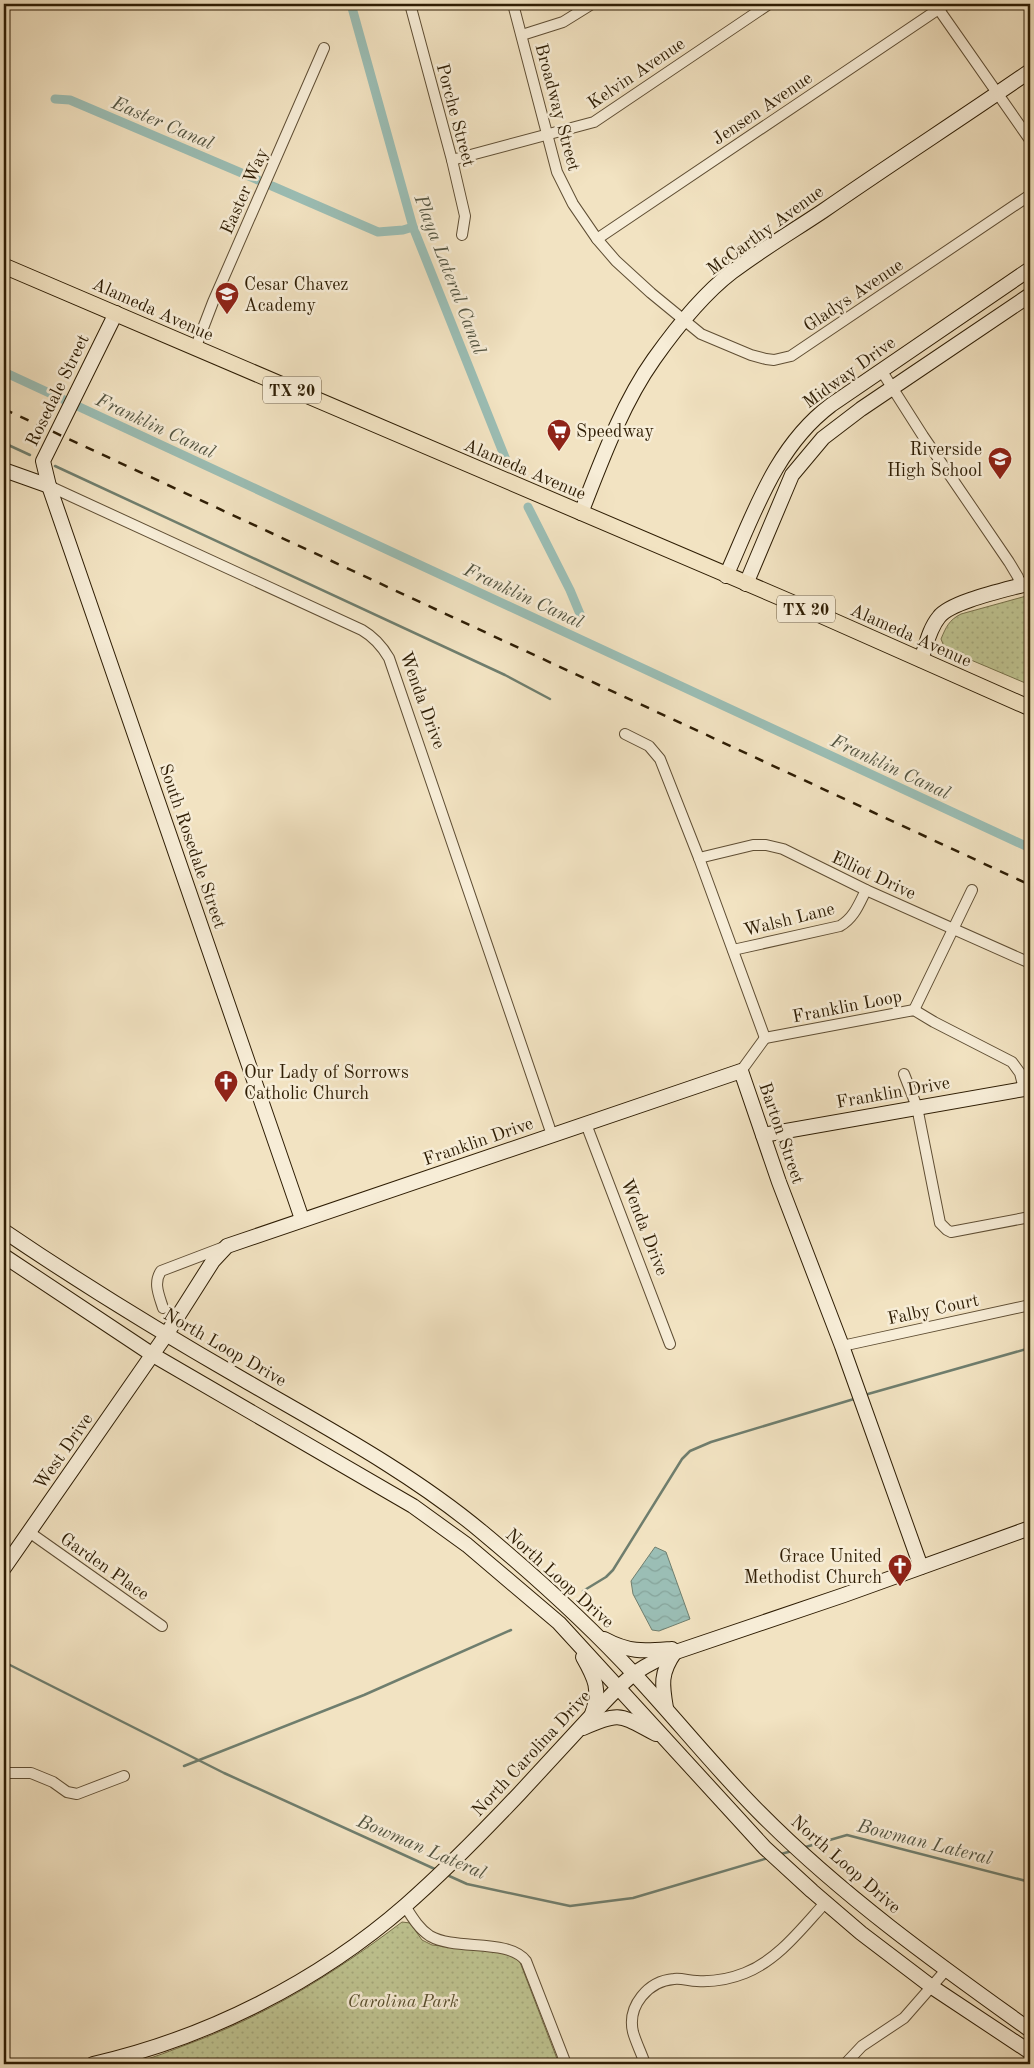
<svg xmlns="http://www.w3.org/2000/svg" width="1034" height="2068" font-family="'Old Standard TT',serif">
<defs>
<pattern id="park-dots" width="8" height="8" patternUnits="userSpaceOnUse" patternTransform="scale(1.25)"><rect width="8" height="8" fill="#bec390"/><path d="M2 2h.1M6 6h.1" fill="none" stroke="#a4a77b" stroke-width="1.8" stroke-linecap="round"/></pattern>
<pattern id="water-waves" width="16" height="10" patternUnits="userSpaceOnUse" patternTransform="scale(1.25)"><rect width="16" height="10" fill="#9bbeb5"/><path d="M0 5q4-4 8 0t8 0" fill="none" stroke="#86a39a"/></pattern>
</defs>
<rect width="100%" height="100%" fill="#f2e3c2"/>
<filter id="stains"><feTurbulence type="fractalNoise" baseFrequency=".004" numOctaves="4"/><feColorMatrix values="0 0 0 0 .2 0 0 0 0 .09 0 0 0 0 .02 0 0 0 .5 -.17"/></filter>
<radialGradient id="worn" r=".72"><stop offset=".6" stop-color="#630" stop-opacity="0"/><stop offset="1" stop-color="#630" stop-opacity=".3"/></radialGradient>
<g fill="url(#park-dots)" stroke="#76704a">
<path d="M 1030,595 L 1030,685 L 945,649 L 941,639 C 946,627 949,620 961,614 Z"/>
<path d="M 402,1922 L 410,1923 L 422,1940 L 432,1945 L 506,1953 L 518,1957 L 559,2064 L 129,2064 C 147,2060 165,2053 183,2046 C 266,2016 332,1975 402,1922 Z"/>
</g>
<path fill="url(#water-waves)" stroke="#6f7e6e" d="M 655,1547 L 666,1552 L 690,1619 L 659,1631 L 652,1630 L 633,1594 L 631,1581 Z"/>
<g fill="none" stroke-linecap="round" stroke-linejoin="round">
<g stroke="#6f7e6e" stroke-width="2.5">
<path d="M 4,443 L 30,455"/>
<path d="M 55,466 L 505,675 L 550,699"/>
<path d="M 868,1394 L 1030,1348"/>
<path d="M 583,1591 L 606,1577 L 613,1570 L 682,1459 L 690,1451 L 711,1442 L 854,1399"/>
<path d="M 4,1662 L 224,1773 L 437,1870"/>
<path d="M 184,1766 L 364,1695 L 511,1630"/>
<path d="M 802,1848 L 847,1835 L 1030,1882"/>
<path d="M 781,1854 L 792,1851"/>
<path d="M 447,1875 L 467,1884 L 570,1906 L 633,1898 L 768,1858"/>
</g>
<g stroke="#9bbeb5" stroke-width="9">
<path d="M 351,4 L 413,227 L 508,465"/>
<path d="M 55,99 L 70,100 L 258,180"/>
<path d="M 272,186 L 378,232 L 403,230 L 413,227"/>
<path d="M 4,372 L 1030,848"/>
<path d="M 528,507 L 570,590 L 580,614"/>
</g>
<defs>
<g id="street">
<path d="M 410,4 L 452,160 L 465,216 L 462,235"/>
<path d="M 513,4 L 557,172 L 573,204 L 597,239 L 616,261 L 651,293 L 701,334 L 751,355 L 766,359 L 774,360 L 791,356 L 1030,195"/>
<path d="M 935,4 L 1030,140"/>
<path d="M 522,35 L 563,22 L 592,4"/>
<path d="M 452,160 L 594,122 L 769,4"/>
<path d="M 597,239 L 946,4"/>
<path d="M 195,349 L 213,302 L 324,48"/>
<path d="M 881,370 L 923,436 L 1009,562 L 1018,577 L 1020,586"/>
<path d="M 49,486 L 362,630 C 374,637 382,646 389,658 L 552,1135"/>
<path d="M 625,734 L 649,746 L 660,759 L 699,858 L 765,1038"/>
<path d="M 699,858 L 753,845 L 766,845 L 783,849 L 866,890 L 1030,963"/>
<path d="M 733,950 L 840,926 C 854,918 859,904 866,890"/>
<path d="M 914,1010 L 972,890"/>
<path d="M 765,1038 L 914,1010 L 934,1022 L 1012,1062 L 1020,1073 L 1024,1089"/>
<path d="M 741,1071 L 765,1038"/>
<path d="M 904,1074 L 917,1107 L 940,1223 L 947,1230 L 951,1232 L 1030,1217"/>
<path d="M 586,1124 L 670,1344"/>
<path d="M 163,1308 C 159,1295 153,1283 161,1271 L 224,1247"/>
<path d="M 842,1346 L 1030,1305"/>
<path d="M 29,1532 L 162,1626"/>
<path d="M 4,1773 L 31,1773 L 53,1782 L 67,1792 L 77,1794 L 124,1776"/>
<path d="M 405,1906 C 412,1917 419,1929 430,1936 C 456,1951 508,1938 526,1961 L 566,2064"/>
<path d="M 645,2064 C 642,2054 636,2043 633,2032 C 627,2006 648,1981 674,1979 C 682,1978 689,1981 697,1981 C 713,1982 730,1979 745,1973 C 778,1960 802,1928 825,1903"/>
<path d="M 845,2064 L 862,2046 L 904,2018 L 946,1970"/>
</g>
<g id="secondary">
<path d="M 116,313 L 43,461 L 49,486 L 302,1219"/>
<path d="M 4,470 L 49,486"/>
<path d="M 581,513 C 601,462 622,404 654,359 C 676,328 702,295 732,272 C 761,250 793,231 823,211 C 892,163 962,118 1030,71"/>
<path d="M 726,576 C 754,514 775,447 831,405 L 1030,269"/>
<path d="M 746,584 L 792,475 L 823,438 L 861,409 L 1030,295"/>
<path d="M 921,660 C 926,646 929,629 939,617 C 951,601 1010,589 1030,583"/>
<path d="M 763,1135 L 1030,1088"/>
<path d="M 4,1231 C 82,1284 162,1333 244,1380 C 325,1427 410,1472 482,1532 C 536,1577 588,1624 636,1676 C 677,1720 716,1769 759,1812 C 841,1895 936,1963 1030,2030"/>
<path d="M 4,1256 L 153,1355 L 413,1506 L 467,1545 L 559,1623 L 765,1848 L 812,1891 L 861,1933 L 932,1987 L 1030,2052"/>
<path d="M 4,1568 L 166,1335 L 213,1261 L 227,1246 L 741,1071 L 779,1182 L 842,1346 L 921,1567"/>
<path d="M 604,1639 C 630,1653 644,1651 672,1649"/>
<path d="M 583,1657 C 595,1678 601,1690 592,1714"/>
<path d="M 666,1708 C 662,1685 660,1673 675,1652"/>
<path d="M 583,1728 C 621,1711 620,1715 656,1734"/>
<path d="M 93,2064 C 207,2038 318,1982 406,1905 C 446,1870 483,1832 519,1794 C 543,1768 567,1742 591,1716 C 605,1702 618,1686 634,1674 C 645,1665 658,1660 670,1654 L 844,1595 L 1030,1528"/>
</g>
<path id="primary" d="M 4,266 L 793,603 L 1030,708"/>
</defs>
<use href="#street" stroke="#5f4e34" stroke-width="12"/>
<use href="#secondary" stroke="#2e1d04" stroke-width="16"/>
<use href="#primary" stroke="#2e1d04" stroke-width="17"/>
<use href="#street" stroke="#f7edd7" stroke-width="10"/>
<use href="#secondary" stroke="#f7edd7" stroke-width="14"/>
<use href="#primary" stroke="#f2e3c2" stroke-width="15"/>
<path stroke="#2e1d04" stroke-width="2.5" stroke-dasharray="9 9" stroke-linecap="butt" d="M 4,409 L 1030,885"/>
</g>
<defs>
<symbol id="school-pin" viewBox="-11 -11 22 30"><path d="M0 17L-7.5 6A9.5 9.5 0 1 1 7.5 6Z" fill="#8f2418" stroke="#f7edd7"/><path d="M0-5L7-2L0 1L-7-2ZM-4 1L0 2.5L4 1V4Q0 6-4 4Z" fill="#fff"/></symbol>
<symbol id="supermarket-pin" viewBox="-11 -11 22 30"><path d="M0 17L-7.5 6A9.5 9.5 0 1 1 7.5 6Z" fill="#8f2418" stroke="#f7edd7"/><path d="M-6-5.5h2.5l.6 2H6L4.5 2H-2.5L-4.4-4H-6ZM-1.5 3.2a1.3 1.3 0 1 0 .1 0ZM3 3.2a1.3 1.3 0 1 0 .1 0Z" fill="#fff"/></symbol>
<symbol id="church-pin" viewBox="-11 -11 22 30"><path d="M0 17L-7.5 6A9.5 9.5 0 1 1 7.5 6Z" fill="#8f2418" stroke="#f7edd7"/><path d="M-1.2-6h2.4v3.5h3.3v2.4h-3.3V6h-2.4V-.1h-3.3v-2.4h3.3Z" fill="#fff"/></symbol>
</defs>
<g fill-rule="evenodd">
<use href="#school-pin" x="213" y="280" width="28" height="38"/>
<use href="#supermarket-pin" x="545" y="417" width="28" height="38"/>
<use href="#school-pin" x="986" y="445" width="28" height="38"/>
<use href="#church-pin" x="212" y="1068" width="28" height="38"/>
<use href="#church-pin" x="886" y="1552" width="28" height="38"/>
</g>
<g text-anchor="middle" stroke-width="5" stroke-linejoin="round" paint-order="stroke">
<g fill="#f7edd7" stroke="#6a5b43" stroke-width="1">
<rect x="263" y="376.5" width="58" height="27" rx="4"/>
<rect x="777" y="595.5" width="58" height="27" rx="4"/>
</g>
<g font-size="16" font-weight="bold" fill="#2e1d04">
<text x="292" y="396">TX 20</text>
<text x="806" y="615">TX 20</text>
</g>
<g font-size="18" fill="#2e1d04" stroke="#f7edd7">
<text transform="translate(636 73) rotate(-34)" y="6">Kelvin Avenue</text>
<text transform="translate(558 107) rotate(75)" y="6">Broadway Street</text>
<text transform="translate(762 108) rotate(-34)" y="6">Jensen Avenue</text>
<text transform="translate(456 115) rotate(75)" y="6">Porche Street</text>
<text transform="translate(244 191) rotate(-66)" y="6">Easter Way</text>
<text transform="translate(765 230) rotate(-36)" y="6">McCarthy Avenue</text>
<text transform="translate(853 295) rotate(-34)" y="6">Gladys Avenue</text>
<text transform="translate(153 309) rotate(24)" y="6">Alameda Avenue</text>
<text transform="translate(849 372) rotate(-36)" y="6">Midway Drive</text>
<text transform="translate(57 390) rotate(-64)" y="6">Rosedale Street</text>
<text transform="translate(525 469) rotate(23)" y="6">Alameda Avenue</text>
<text transform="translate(911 635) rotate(24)" y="6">Alameda Avenue</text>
<text transform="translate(423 700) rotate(70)" y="6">Wenda Drive</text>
<text transform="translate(193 846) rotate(71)" y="6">South Rosedale Street</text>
<text transform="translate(874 875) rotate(25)" y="6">Elliot Drive</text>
<text transform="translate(789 919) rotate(-14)" y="6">Walsh Lane</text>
<text transform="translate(847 1006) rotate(-11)" y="6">Franklin Loop</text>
<text transform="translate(893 1092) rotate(-10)" y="6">Franklin Drive</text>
<text transform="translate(782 1133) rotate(71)" y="6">Barton Street</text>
<text transform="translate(478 1141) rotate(-19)" y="6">Franklin Drive</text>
<text transform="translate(645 1227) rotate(69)" y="6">Wenda Drive</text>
<text transform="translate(933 1309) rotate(-12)" y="6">Falby Court</text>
<text transform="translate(225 1347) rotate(30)" y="6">North Loop Drive</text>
<text transform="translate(63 1451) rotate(-55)" y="6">West Drive</text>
<text transform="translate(105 1566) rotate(35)" y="6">Garden Place</text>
<text transform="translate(560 1578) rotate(42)" y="6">North Loop Drive</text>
<text transform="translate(531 1753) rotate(-47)" y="6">North Carolina Drive</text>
<text transform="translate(846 1864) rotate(41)" y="6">North Loop Drive</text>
</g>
<g font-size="18" fill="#2e1d04" stroke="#f7edd7" text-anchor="start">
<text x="244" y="290">Cesar Chavez<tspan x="244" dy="21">Academy</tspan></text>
<text x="576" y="437">Speedway</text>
<text x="982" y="455" text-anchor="end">Riverside<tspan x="982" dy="21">High School</tspan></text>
<text x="244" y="1078">Our Lady of Sorrows<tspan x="244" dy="21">Catholic Church</tspan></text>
<text x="882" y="1562" text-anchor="end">Grace United<tspan x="882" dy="21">Methodist Church</tspan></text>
</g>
<g font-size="18" font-style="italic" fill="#594f2e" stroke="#f7edd7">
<text x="403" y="2007">Carolina Park</text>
</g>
<g font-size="19" font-style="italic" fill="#545542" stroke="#f7edd7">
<text transform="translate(163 122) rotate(23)" y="7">Easter Canal</text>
<text transform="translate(451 274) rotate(69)" y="7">Playa Lateral Canal</text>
<text transform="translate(156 425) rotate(25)" y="7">Franklin Canal</text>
<text transform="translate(524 595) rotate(25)" y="7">Franklin Canal</text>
<text transform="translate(891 766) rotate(25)" y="7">Franklin Canal</text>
<text transform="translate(925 1841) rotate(14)" y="7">Bowman Lateral</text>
<text transform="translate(422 1846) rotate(23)" y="7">Bowman Lateral</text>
</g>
</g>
<rect width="1034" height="2068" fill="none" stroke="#f2e3c2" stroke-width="20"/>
<rect x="5" y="5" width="1024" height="2058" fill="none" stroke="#2e1d04" stroke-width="2.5"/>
<rect x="10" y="10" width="1014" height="2048" fill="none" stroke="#2e1d04"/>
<rect width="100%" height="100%" filter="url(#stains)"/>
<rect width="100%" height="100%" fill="url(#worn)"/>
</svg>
